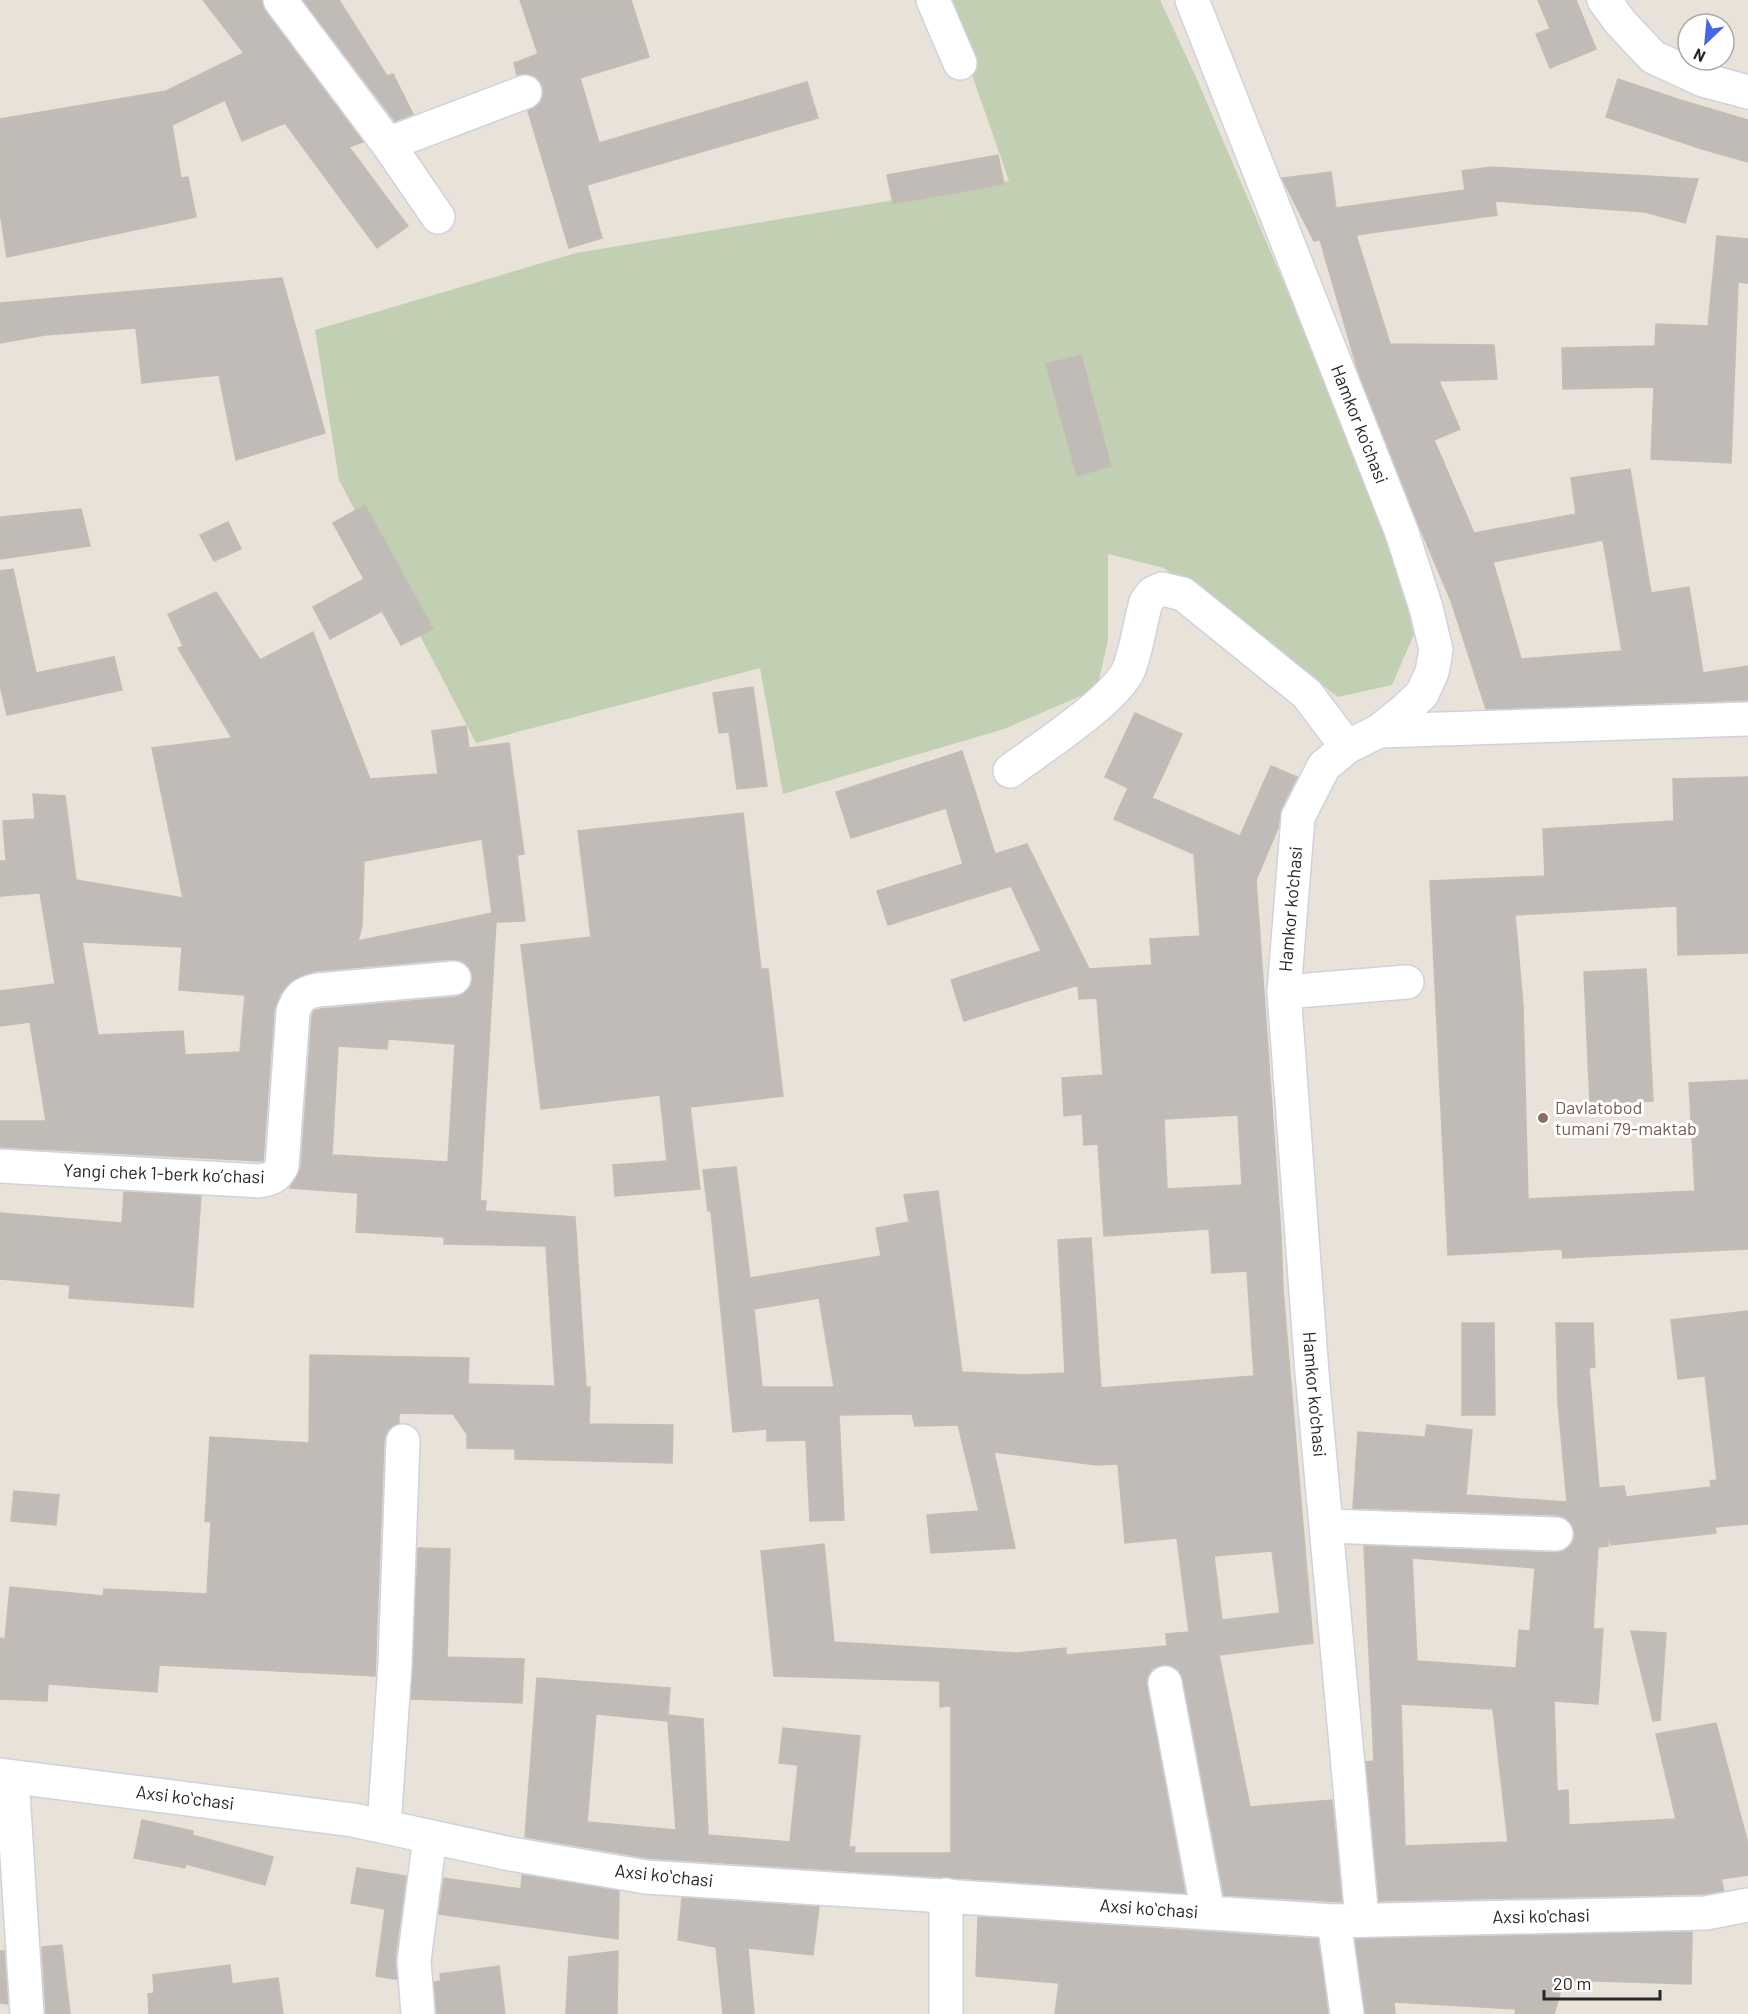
<svg xmlns="http://www.w3.org/2000/svg" width="1748" height="2014" font-family="Barlow,sans-serif">
<rect width="100%" height="100%" fill="#e8e2d9"/>
<path fill="#c1d0b2" d="M 946,0 L 1160,0 L 1196,77 L 1324,377 L 1418,625 L 1392,685 L 1338,697 L 1164,568 L 1108,554 L 1108,640 L 1097,689 L 1004,729 L 783,794 L 760,668 L 476,743 L 339,480 L 315,330 L 576,253 L 1009,181 Z"/>
<g fill="#c0bbb6" stroke="#c3bdb3" stroke-width="1.5" fill-rule="evenodd">
<path d="M 203,0 L 262,0 L 265,11 L 363,142 L 349,147 L 408,226 L 377,248 L 285,123 L 242,141 L 225,100 L 172,125 L 181,178 L 188,177 L 196,217 L 7,257 L 0,212 L 0,119 L 166,91 L 244,53 Z"/>
<path d="M 303,0 L 339,0 L 387,76 L 393,74 L 413,114 L 395,121 Z"/>
<path d="M 520,0 L 631,0 L 649,57 L 580,78 L 599,143 L 807,82 L 818,118 L 587,185 L 602,238 L 569,248 L 528,111 L 540,103 L 543,96 L 543,86 L 537,78 L 529,74 L 517,75 L 514,63 L 538,54 Z"/>
<path d="M 1538,0 L 1576,0 L 1596,49 L 1550,68 L 1536,34 L 1550,29 Z"/>
<path d="M 1618,79 L 1677,99 L 1748,120 L 1748,162 L 1702,149 L 1606,117 Z"/>
<path d="M 998,155 L 1004,184 L 893,204 L 887,175 Z"/>
<path d="M 1491,167 L 1698,179 L 1685,223 L 1645,212 L 1495,201 L 1497,215 L 1356,235 L 1390,344 L 1494,345 L 1497,379 L 1439,381 L 1460,429 L 1434,440 L 1474,533 L 1576,514 L 1571,478 L 1630,469 L 1651,593 L 1689,587 L 1703,673 L 1748,666 L 1748,700 L 1486,709 L 1451,601 L 1420,528 L 1358,371 L 1320,240 L 1314,241 L 1282,178 L 1331,172 L 1336,208 L 1465,190 L 1462,171 ZM 1603,540 L 1622,651 L 1521,659 L 1493,562 Z"/>
<path d="M 1717,236 L 1748,239 L 1748,283 L 1738,282 L 1731,463 L 1651,459 L 1654,387 L 1563,389 L 1562,348 L 1655,346 L 1656,324 L 1708,326 Z"/>
<path d="M 282,278 L 325,433 L 236,460 L 219,375 L 142,383 L 136,328 L 45,335 L 0,343 L 0,303 Z"/>
<path d="M 1081,355 L 1111,466 L 1077,476 L 1046,364 Z"/>
<path d="M 365,505 L 433,629 L 401,645 L 382,611 L 330,639 L 313,607 L 364,579 L 333,523 Z"/>
<path d="M 81,509 L 90,546 L 0,559 L 0,517 Z"/>
<path d="M 228,522 L 241,549 L 214,561 L 200,535 Z"/>
<path d="M 13,569 L 36,673 L 114,657 L 122,690 L 7,715 L 0,685 L 0,571 Z"/>
<path d="M 216,592 L 260,660 L 313,632 L 370,779 L 438,774 L 432,731 L 466,726 L 469,748 L 509,743 L 524,854 L 517,855 L 525,921 L 496,922 L 480,1201 L 486,1201 L 485,1211 L 575,1217 L 586,1387 L 590,1387 L 589,1424 L 673,1425 L 672,1463 L 515,1459 L 515,1449 L 467,1448 L 467,1434 L 453,1414 L 399,1413 L 399,1423 L 387,1431 L 384,1440 L 375,1676 L 159,1665 L 157,1692 L 48,1684 L 47,1701 L 0,1699 L 0,1638 L 5,1639 L 10,1587 L 103,1596 L 104,1589 L 207,1594 L 211,1522 L 205,1521 L 210,1437 L 309,1443 L 310,1355 L 469,1358 L 468,1384 L 555,1386 L 546,1246 L 444,1244 L 444,1237 L 356,1232 L 358,1193 L 290,1188 L 301,1167 L 312,1016 L 314,1011 L 321,1009 L 456,997 L 464,994 L 471,986 L 473,977 L 469,967 L 461,961 L 452,959 L 316,971 L 301,976 L 288,984 L 280,994 L 274,1011 L 263,1161 L 0,1147 L 0,1121 L 46,1121 L 30,1022 L 0,1026 L 0,991 L 55,984 L 40,893 L 0,896 L 0,861 L 6,861 L 3,821 L 35,819 L 33,794 L 65,796 L 76,880 L 183,898 L 152,748 L 232,738 L 178,648 L 183,646 L 168,614 ZM 482,839 L 492,913 L 358,941 L 362,926 L 364,861 ZM 82,942 L 182,947 L 179,990 L 245,995 L 240,1052 L 185,1055 L 183,1031 L 98,1035 ZM 388,1039 L 455,1044 L 448,1162 L 332,1155 L 338,1046 L 387,1049 Z"/>
<path d="M 753,687 L 767,786 L 737,789 L 729,732 L 719,733 L 713,693 Z"/>
<path d="M 1135,713 L 1182,734 L 1152,798 L 1240,836 L 1271,766 L 1297,777 L 1281,809 L 1278,828 L 1256,880 L 1281,1235 L 1283,1290 L 1313,1643 L 1219,1655 L 1250,1807 L 1332,1800 L 1342,1902 L 1224,1895 L 1183,1680 L 1179,1670 L 1171,1665 L 1161,1665 L 1152,1669 L 1147,1677 L 1147,1686 L 1185,1893 L 648,1858 L 525,1837 L 537,1678 L 670,1688 L 668,1715 L 703,1719 L 708,1835 L 790,1842 L 798,1765 L 779,1763 L 783,1728 L 860,1736 L 849,1847 L 855,1847 L 854,1853 L 951,1853 L 951,1706 L 940,1707 L 940,1681 L 774,1676 L 761,1551 L 824,1544 L 834,1642 L 1015,1653 L 1066,1648 L 1066,1655 L 1167,1646 L 1166,1634 L 1189,1632 L 1177,1538 L 1125,1543 L 1118,1464 L 1097,1465 L 994,1452 L 1015,1548 L 931,1553 L 927,1515 L 979,1511 L 958,1425 L 915,1426 L 912,1414 L 839,1415 L 844,1520 L 810,1521 L 806,1440 L 767,1441 L 767,1429 L 733,1432 L 711,1211 L 708,1211 L 703,1170 L 736,1167 L 750,1278 L 881,1256 L 876,1228 L 909,1222 L 904,1195 L 938,1191 L 962,1372 L 1024,1375 L 1065,1373 L 1058,1240 L 1091,1238 L 1101,1388 L 1254,1376 L 1247,1271 L 1212,1273 L 1209,1229 L 1104,1236 L 1098,1144 L 1084,1145 L 1082,1114 L 1064,1116 L 1062,1078 L 1103,1075 L 1097,998 L 1079,999 L 1078,985 L 964,1021 L 951,980 L 1041,951 L 1011,886 L 888,925 L 877,891 L 963,864 L 946,808 L 851,838 L 836,792 L 962,751 L 995,854 L 1027,844 L 1089,969 L 1152,965 L 1150,939 L 1200,936 L 1194,854 L 1114,819 L 1128,788 L 1105,777 ZM 1238,1115 L 1242,1185 L 1167,1189 L 1164,1119 ZM 819,1298 L 834,1387 L 762,1387 L 754,1309 ZM 1272,1551 L 1280,1613 L 1222,1620 L 1214,1556 ZM 596,1714 L 668,1721 L 676,1830 L 587,1822 Z"/>
<path d="M 1748,777 L 1748,953 L 1678,955 L 1677,906 L 1515,915 L 1523,1005 L 1528,1199 L 1695,1191 L 1689,1083 L 1748,1080 L 1748,1249 L 1563,1258 L 1562,1249 L 1448,1255 L 1430,881 L 1545,876 L 1543,829 L 1674,821 L 1673,779 Z"/>
<path d="M 743,813 L 761,969 L 768,969 L 783,1096 L 690,1107 L 700,1189 L 615,1196 L 613,1165 L 667,1161 L 660,1095 L 541,1109 L 521,945 L 591,937 L 578,831 Z"/>
<path d="M 1646,969 L 1653,1101 L 1590,1104 L 1584,972 Z"/>
<path d="M 124,1192 L 201,1196 L 193,1307 L 69,1298 L 70,1285 L 0,1279 L 0,1213 L 122,1223 Z"/>
<path d="M 1748,1311 L 1748,1524 L 1715,1527 L 1716,1533 L 1611,1545 L 1609,1537 L 1608,1546 L 1598,1547 L 1593,1629 L 1603,1629 L 1598,1704 L 1554,1701 L 1557,1791 L 1568,1790 L 1569,1825 L 1676,1819 L 1656,1734 L 1716,1723 L 1748,1844 L 1748,1875 L 1721,1879 L 1724,1891 L 1704,1894 L 1379,1901 L 1366,1762 L 1374,1761 L 1364,1546 L 1555,1553 L 1564,1551 L 1572,1544 L 1575,1534 L 1573,1526 L 1566,1518 L 1557,1515 L 1353,1508 L 1358,1432 L 1425,1437 L 1427,1425 L 1472,1430 L 1466,1495 L 1567,1502 L 1558,1403 L 1556,1323 L 1593,1323 L 1595,1367 L 1589,1368 L 1599,1488 L 1624,1486 L 1626,1497 L 1711,1487 L 1710,1481 L 1717,1480 L 1705,1376 L 1678,1379 L 1671,1320 ZM 1412,1558 L 1535,1568 L 1530,1631 L 1519,1630 L 1516,1668 L 1417,1661 ZM 1401,1704 L 1493,1709 L 1508,1842 L 1405,1846 Z"/>
<path d="M 1462,1323 L 1494,1323 L 1495,1415 L 1462,1415 Z"/>
<path d="M 14,1491 L 59,1495 L 56,1525 L 11,1521 Z"/>
<path d="M 418,1548 L 450,1549 L 447,1657 L 524,1659 L 522,1703 L 411,1699 Z"/>
<path d="M 1631,1631 L 1666,1633 L 1660,1720 L 1653,1721 Z"/>
<path d="M 142,1820 L 193,1831 L 192,1835 L 273,1857 L 265,1885 L 186,1864 L 185,1868 L 134,1858 Z"/>
<path d="M 357,1868 L 406,1876 L 395,1959 L 397,1979 L 376,1976 L 385,1909 L 351,1903 Z"/>
<path d="M 522,1875 L 619,1891 L 618,1939 L 439,1914 L 444,1878 L 521,1889 Z"/>
<path d="M 682,1898 L 819,1907 L 813,1955 L 748,1948 L 754,2014 L 723,2014 L 716,1947 L 678,1940 Z"/>
<path d="M 978,1917 L 1318,1939 L 1328,2014 L 1055,2014 L 1059,1983 L 976,1976 Z"/>
<path d="M 1692,1932 L 1691,1984 L 1564,1980 L 1554,2014 L 1515,2014 L 1516,2009 L 1394,2002 L 1395,2014 L 1365,2014 L 1355,1939 Z"/>
<path d="M 62,1945 L 70,2014 L 46,2014 L 42,1947 Z"/>
<path d="M 0,1951 L 4,1951 L 8,2004 L 0,2003 Z"/>
<path d="M 618,1951 L 617,2014 L 566,2014 L 569,1957 Z"/>
<path d="M 230,1965 L 232,1984 L 278,1978 L 283,2014 L 149,2014 L 148,1994 L 154,1993 L 153,1975 Z"/>
<path d="M 499,1966 L 505,2014 L 437,2014 L 434,1982 L 441,1981 L 440,1974 Z"/>
</g>
<g fill="none" stroke-linecap="round" stroke-linejoin="round">
<defs>
<g id="minor">
<path d="M 280,0 L 388,144 L 438,217"/>
<path d="M 933,0 L 960,63"/>
<path id="s1" d="M 1192,0 L 1402,533 L 1426,608 L 1436,650 L 1432,672 L 1422,694 L 1405,710 L 1379,731 L 1347,747 L 1324,766 L 1298,817 L 1284,992 L 1312,1373 L 1362,1919"/>
<path d="M 1604,0 L 1621,23 L 1653,57 L 1703,80 L 1748,92"/>
<path d="M 388,144 L 525,92"/>
<path d="M 1379,731 L 1748,719"/>
<path d="M 1010,771 C 1039,749 1116,700 1129,669 C 1137,648 1140,623 1146,602 L 1153,593 L 1162,589 L 1183,594 L 1307,694 L 1347,747"/>
<path d="M 1284,992 L 1407,982"/>
<path d="M 0,1166 L 259,1181 C 272,1179 276,1177 282,1166 L 293,1012 C 298,997 303,993 318,990 L 454,978"/>
<path d="M 1327,1526 L 1556,1534"/>
<path d="M 1165,1683 L 1208,1913"/>
<path id="s2" d="M 0,1775 L 353,1820 L 511,1854 L 646,1877 L 1334,1921 L 1706,1913 L 1748,1905"/>
<path d="M 12,1777 L 27,2014"/>
<path d="M 384,1826 L 395,1664 L 403,1441"/>
<path d="M 946,1895 L 946,2014"/>
<path d="M 1334,1921 L 1347,2014"/>
<path d="M 418,2014 L 414,1961 L 430,1837"/>
</g>
</defs>
<use href="#minor" stroke="#cfd2de" stroke-width="36"/>
<use href="#minor" stroke="#fff" stroke-width="33"/>
</g>
<circle fill="#8d6e63" stroke="#fff" stroke-width="2" cx="1543" cy="1118" r="6"/>
<g text-anchor="middle" stroke-width="6" stroke-linejoin="round" paint-order="stroke">
<g font-size="18" fill="#272727" stroke="#fff">
<text dy="6" stroke="none"><textPath href="#s1" startOffset="456">Hamkor ko'chasi</textPath></text>
<text transform="translate(1291 909) rotate(-85)" y="6">Hamkor ko'chasi</text>
<text transform="translate(164 1174) rotate(2)" y="6">Yangi chek 1-berk koʼchasi</text>
<text dy="6" stroke="none"><textPath href="#s1" startOffset="1500">Hamkor ko'chasi</textPath></text>
<text transform="translate(185 1798) rotate(7)" y="6">Axsi koʻchasi</text>
<text transform="translate(664 1876) rotate(6)" y="6">Axsi koʻchasi</text>
<text transform="translate(1149 1909) rotate(4)" y="6">Axsi koʻchasi</text>
<text dy="6" stroke="none"><textPath href="#s2" startOffset="1551">Axsi ko'chasi</textPath></text>
</g>
<g font-size="18" fill="#785e54" stroke="#fff" text-anchor="start">
<text x="1555" y="1114">Davlatobod<tspan x="1555" dy="21">tumani 79-maktab</tspan></text>
</g>
</g>
<g transform="translate(1706 42) rotate(206)"><circle r="28" fill="#ffffff" stroke="#a9a9a9" stroke-width="1.5"/>
<path d="M0-4.5L10 22L0 15L-10 22Z" fill="#4765e7"/>
<text y="-9" font-size="16" font-weight="bold" text-anchor="middle" fill="#272727">N</text>
</g>
<path d="M1544 1990v9h116v-9" fill="none" stroke="#272727" stroke-width="3"/>
<text x="1553" y="1990" font-size="18" fill="#272727" stroke="#ffffff" stroke-width="4.5" paint-order="stroke">20 m</text>
</svg>
